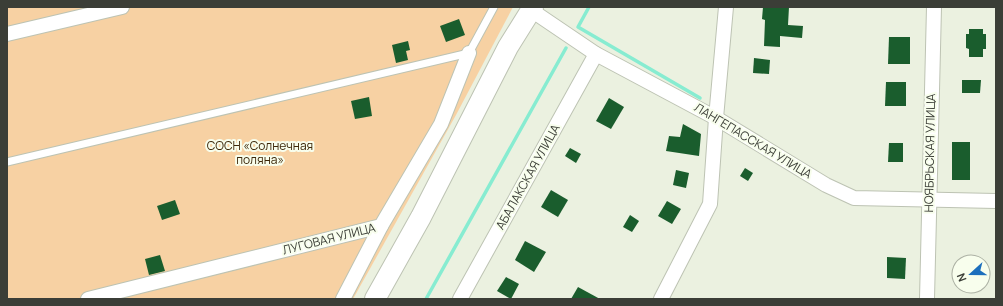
<svg xmlns="http://www.w3.org/2000/svg" width="1003" height="306" font-family="Manrope,sans-serif">
<rect width="100%" height="100%" fill="#ebf1e0"/>
<path fill="#f7d1a3" d="M 7,7 L 513,7 L 456,115 L 353,299 L 7,299 Z"/>
<g fill="none" stroke-linecap="round" stroke-linejoin="round">
<g stroke="#87ecd1" stroke-width="3.5">
<path d="M 589,7 L 578,27 L 700,98"/>
<path d="M 426,299 L 566,48"/>
</g>
</g>
<g fill="#1a5d2d">
<path d="M 763,7 L 789,7 L 788,25 L 803,26 L 802,38 L 780,36 L 780,47 L 764,46 L 765,20 L 762,19 Z"/>
<path d="M 459,19 L 465,35 L 446,42 L 440,26 Z"/>
<path d="M 969,29 L 983,29 L 983,34 L 986,34 L 986,49 L 983,49 L 983,57 L 969,57 L 969,49 L 966,48 L 966,34 L 969,34 Z"/>
<path d="M 889,37 L 910,37 L 910,64 L 888,64 Z"/>
<path d="M 408,41 L 410,50 L 406,51 L 408,60 L 396,63 L 392,45 Z"/>
<path d="M 754,58 L 770,60 L 769,74 L 753,73 Z"/>
<path d="M 962,80 L 981,80 L 980,93 L 962,93 Z"/>
<path d="M 886,82 L 906,82 L 906,106 L 885,106 Z"/>
<path d="M 369,97 L 372,116 L 355,119 L 351,101 Z"/>
<path d="M 609,98 L 624,107 L 611,129 L 596,121 Z"/>
<path d="M 683,124 L 701,134 L 699,156 L 666,151 L 669,136 L 680,137 Z"/>
<rect x="952" y="142" width="18" height="38"/>
<path d="M 889,143 L 903,143 L 903,162 L 888,162 Z"/>
<path d="M 570,148 L 581,154 L 576,163 L 565,156 Z"/>
<path d="M 745,168 L 753,173 L 748,181 L 740,176 Z"/>
<path d="M 676,170 L 689,173 L 686,188 L 673,185 Z"/>
<path d="M 551,190 L 568,200 L 558,217 L 541,207 Z"/>
<path d="M 175,200 L 180,214 L 162,220 L 157,206 Z"/>
<path d="M 667,201 L 681,209 L 672,224 L 658,216 Z"/>
<path d="M 630,215 L 639,221 L 632,232 L 623,227 Z"/>
<path d="M 525,241 L 546,252 L 534,272 L 515,260 Z"/>
<path d="M 160,255 L 165,271 L 149,275 L 145,259 Z"/>
<path d="M 887,257 L 906,258 L 905,279 L 887,278 Z"/>
<path d="M 506,277 L 519,284 L 511,299 L 497,291 Z"/>
<path d="M 578,287 L 600,299 L 571,299 Z"/>
</g>
<g fill="none" stroke-linecap="round" stroke-linejoin="round">
<defs>
<path id="lane" d="M 7,162 L 469,53 L 494,7"/>
<g id="street">
<path d="M 531,10 L 596,54 L 716,118 L 826,185 L 854,198 L 996,201"/>
<path d="M 7,34 L 122,7"/>
<path d="M 88,299 L 381,226 L 441,124 L 469,53"/>
<path d="M 343,299 L 381,226"/>
<path d="M 460,299 L 596,54"/>
<path d="M 661,299 L 710,204 L 716,118 L 726,7"/>
<path d="M 927,299 L 934,7"/>
</g>
<path id="secondary" d="M 375,299 L 421,217 L 508,47 L 533,7"/>
</defs>
<use href="#lane" stroke="#bdc3b3" stroke-width="9"/>
<use href="#street" stroke="#bdc3b3" stroke-width="16"/>
<use href="#secondary" stroke="#bdc3b3" stroke-width="22"/>
<use href="#lane" stroke="#fff" stroke-width="7"/>
<use href="#street" stroke="#fff" stroke-width="14"/>
<use href="#secondary" stroke="#fff" stroke-width="20"/>
</g>
<g text-anchor="middle" stroke-width="4" stroke-linejoin="round" paint-order="stroke">
<g font-size="12" fill="#3b3e37" stroke="#f8feed">
<text transform="translate(753 141) rotate(31)" y="4">ЛАНГЕПАССКАЯ УЛИЦА</text>
<text transform="translate(930 153) rotate(-89)" y="4">НОЯБРЬСКАЯ УЛИЦА</text>
<text transform="translate(528 177) rotate(-61)" y="4">АБАЛАКСКАЯ УЛИЦА</text>
<text transform="translate(329 239) rotate(-14)" y="4">ЛУГОВАЯ УЛИЦА</text>
</g>
<g font-size="12" fill="#3d280a" stroke="#f8feed">
<text x="260" y="150">СОСН «Солнечная<tspan x="260" dy="14">поляна»</tspan></text>
</g>
</g>
<rect width="1003" height="306" fill="none" stroke="#3b3e37" stroke-width="16"/>
<g transform="translate(971 274) rotate(249)"><circle r="19" fill="#f8feed" stroke="#acb1a4"/>
<path d="M0-3L7 15L0 10L-7 15Z" fill="#1c6fbd"/>
<text y="-6" font-size="11" font-weight="bold" text-anchor="middle" fill="#3b3e37">N</text>
</g>
</svg>
